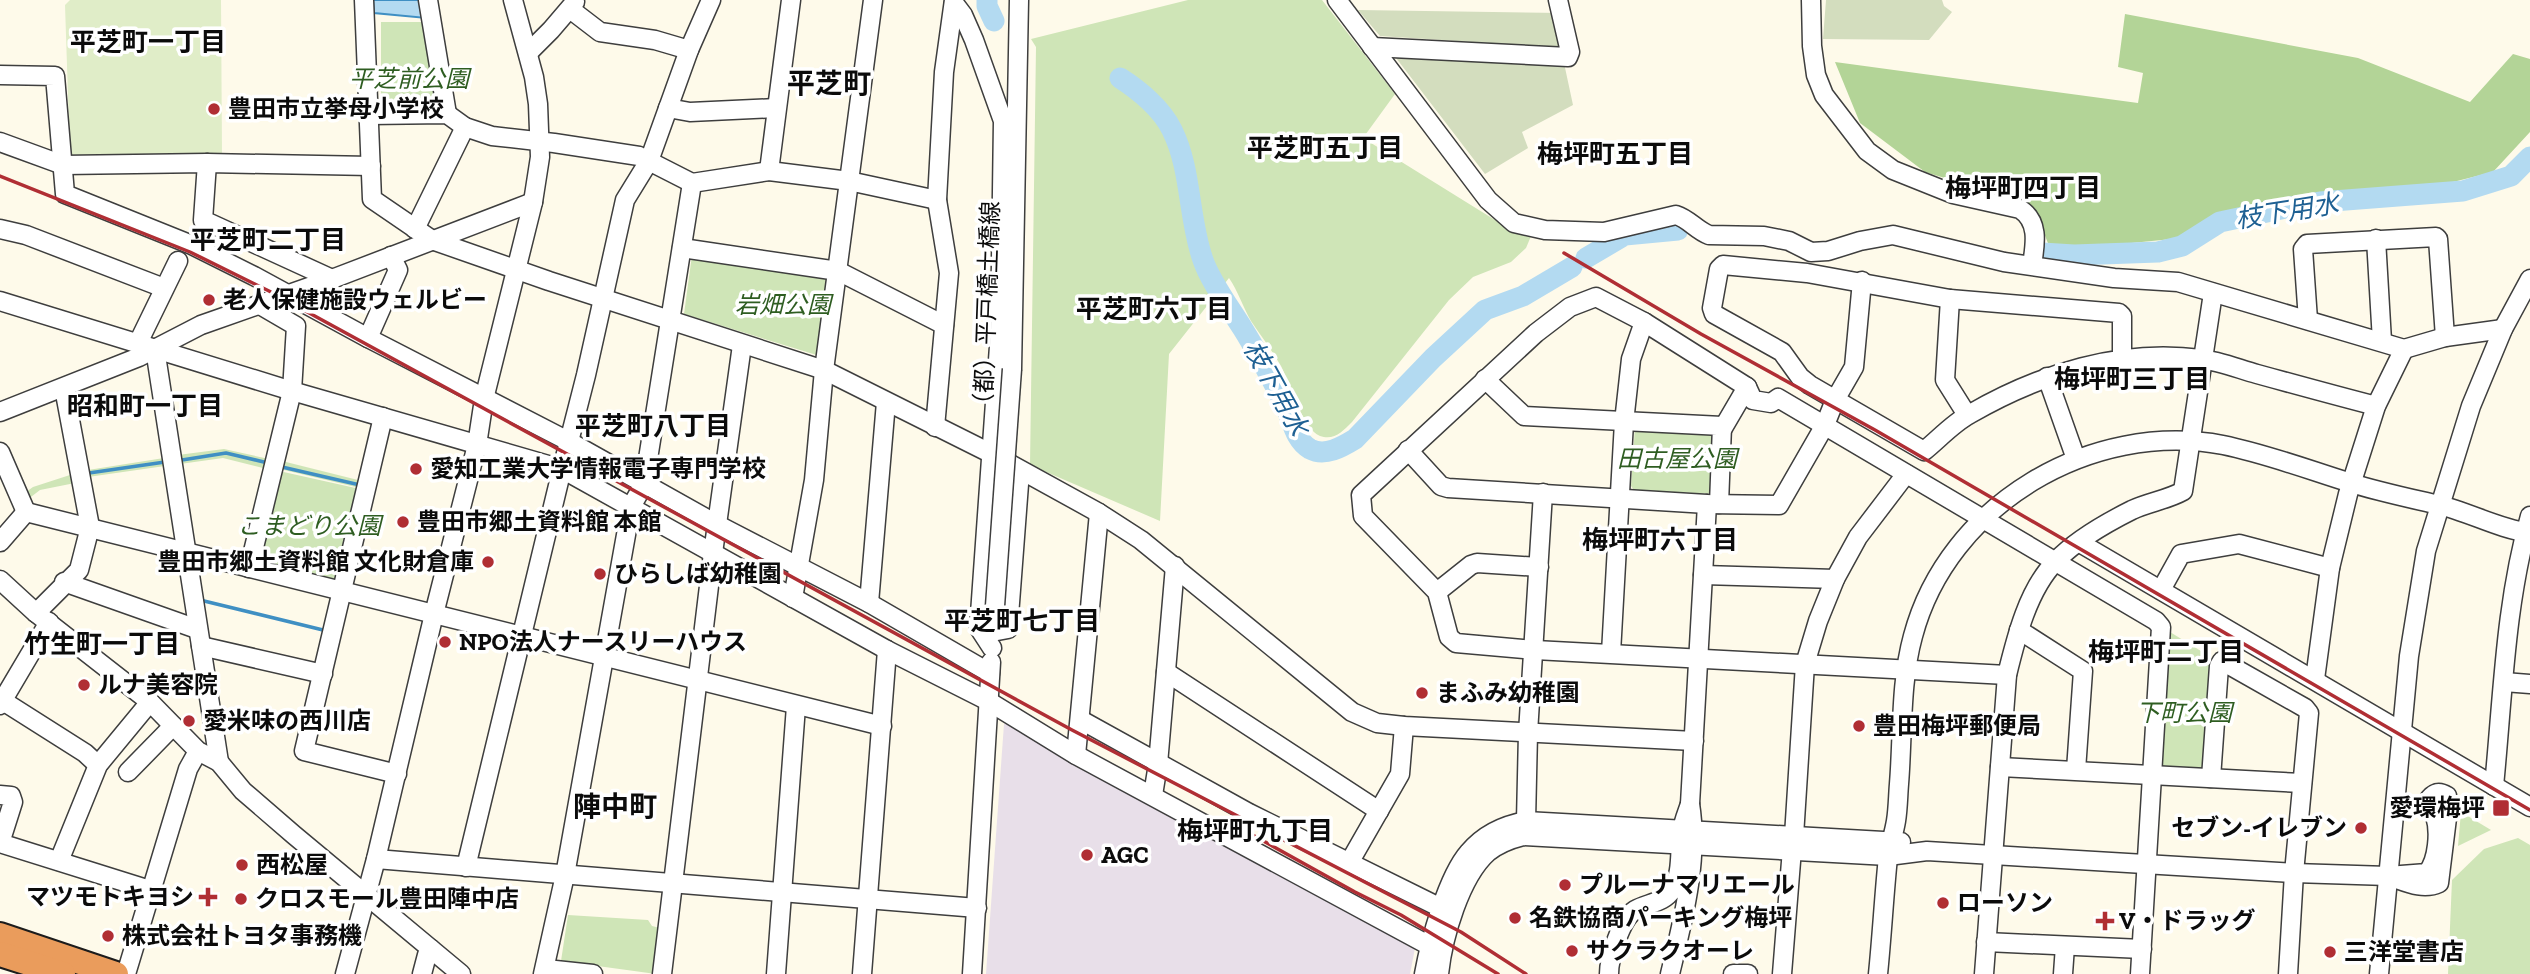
<svg xmlns="http://www.w3.org/2000/svg" width="2530" height="974" font-family="'Zilla Slab','Noto Sans JP',serif">
<rect width="100%" height="100%" fill="#fefaea"/>
<path fill="#e8dfe9" d="M 1004,724 L 1010,724 L 1416,943 L 1410,974 L 986,974 Z"/>
<g fill="#cfe5b7">
<path d="M 1188,0 L 1322,0 L 1395,94 L 1363,138 L 1495,220 L 1534,229 L 1526,248 L 1511,262 L 1473,277 L 1449,300 L 1352,422 C 1343,431 1334,441 1320,436 C 1303,429 1289,382 1281,366 C 1272,350 1261,336 1251,321 C 1243,307 1238,291 1229,278 L 1169,354 L 1160,521 L 1030,465 L 1036,47 L 1031,39 Z"/>
<path d="M 381,22 L 428,22 L 443,108 L 387,108 L 381,105 Z"/>
<path d="M 692,255 L 834,273 L 823,357 L 684,314 Z"/>
<path d="M 1635,427 L 1719,429 L 1716,494 L 1634,490 L 1631,486 Z"/>
<path d="M 224,449 L 269,459 L 267,469 L 223,458 L 180,464 L 178,455 Z"/>
<path d="M 164,458 L 165,466 L 88,477 L 88,470 Z"/>
<path d="M 282,461 L 362,481 L 360,488 L 280,469 Z"/>
<path d="M 279,471 L 360,489 L 337,583 L 258,563 Z"/>
<path d="M 73,474 L 75,483 L 40,490 L 23,503 L 19,497 L 33,487 Z"/>
<path d="M 2170,632 L 2209,656 L 2211,660 L 2205,769 L 2200,774 L 2159,770 L 2164,637 Z"/>
<path d="M 2461,812 L 2491,830 L 2458,846 Z"/>
<path d="M 2518,838 L 2530,845 L 2530,974 L 2448,974 L 2452,880 L 2484,849 Z"/>
<path d="M 568,915 L 648,920 L 652,926 L 664,929 L 656,974 L 561,961 Z"/>
</g>
<path fill="#b3d497" d="M 2125,14 L 2358,58 L 2470,102 L 2513,54 L 2530,59 L 2530,132 L 2493,172 L 2381,200 L 2291,199 L 2212,235 L 2051,251 L 2037,215 L 2017,200 L 1925,172 L 1860,123 L 1835,62 L 2138,103 L 2143,73 L 2118,67 Z"/>
<g fill="#d3ddbe">
<path d="M 1826,0 L 1942,0 L 1944,6 L 1952,12 L 1929,40 L 1823,39 Z"/>
<path d="M 1358,10 L 1562,13 L 1564,48 L 1380,36 Z"/>
<path d="M 1393,54 L 1564,63 L 1573,105 L 1522,132 L 1528,148 L 1485,174 Z"/>
</g>
<path fill="#e0edc8" d="M 70,0 L 221,0 L 222,156 L 74,159 L 70,156 L 65,5 Z"/>
<path fill="#b3daf1" stroke="#3f8fc3" stroke-width="2" d="M 373,0 L 425,0 L 426,18 L 374,13 Z"/>
<g fill="none" stroke-linecap="round" stroke-linejoin="round">
<g stroke="#3f8fc3" stroke-width="3.5">
<path d="M 182,460 L 226,453 L 268,463"/>
<path d="M 282,467 L 360,485"/>
<path d="M 89,473 L 165,462"/>
<path d="M 200,600 L 323,630"/>
</g>
<g stroke="#b3daf1" stroke-width="21">
<path d="M 987,0 L 987,6 L 994,21"/>
<path d="M 1120,78 C 1139,90 1162,109 1172,130 C 1192,170 1188,218 1203,260 C 1210,281 1230,308 1243,329 C 1258,353 1271,378 1284,403 C 1292,418 1294,440 1310,449 C 1325,457 1342,447 1355,439 L 1433,358 L 1485,310 L 1523,296 L 1572,267"/>
<path d="M 2042,253 L 2074,255 L 2158,252 L 2182,246 L 2220,222 L 2290,207 L 2320,202 L 2463,191 L 2511,176 L 2530,157"/>
<path d="M 1586,258 L 1625,235 L 1678,230"/>
</g>
<defs>
<g id="minor">
<path d="M 364,0 L 372,199 L 432,240 L 549,281 L 824,370 L 992,454 L 1099,513 L 1141,540 L 1352,712 L 1377,723 L 1404,726 L 1694,741"/>
<path d="M 428,0 L 447,114"/>
<path d="M 1337,0 L 1488,200 L 1514,223 L 1545,230 L 1604,232 L 1676,215 C 1689,219 1696,230 1709,235 L 1764,236 L 1789,241 L 1811,252 L 1828,251 L 1860,241 L 1893,235 L 2004,262 L 2114,278 L 2178,282 L 2404,349 L 2445,337 L 2503,329"/>
<path d="M 1811,0 L 1812,46 L 1816,75 L 1824,95 L 1867,151 L 1893,170 L 1953,194 L 2020,209 C 2040,222 2035,245 2032,265"/>
<path d="M 954,3 L 963,15 L 974,40 L 1003,121 L 1000,332 L 979,628 L 992,648"/>
<path d="M 570,9 L 600,32 L 655,40 L 689,50"/>
<path d="M 1372,47 L 1568,57 L 1570,52 L 1558,0"/>
<path d="M 528,53 L 551,30 L 575,2"/>
<path d="M 0,75 L 55,76 L 65,194 L 192,245 L 254,276 L 368,338"/>
<path d="M 668,108 L 690,112 L 776,108"/>
<path d="M 368,115 L 447,114 L 465,127 L 492,136 L 554,143 L 639,156 L 692,183 L 769,171 L 849,181 L 937,200"/>
<path d="M 0,142 L 63,165 L 207,163 L 371,166"/>
<path d="M 207,163 L 203,220 L 332,279"/>
<path d="M 769,171 L 791,0"/>
<path d="M 0,229 L 26,235 L 164,288"/>
<path d="M 415,229 L 465,127"/>
<path d="M 2376,239 L 2382,341"/>
<path d="M 682,248 L 838,271 L 944,325"/>
<path d="M 391,256 L 398,270 L 368,338 L 570,442 L 718,525 L 869,603 L 990,673"/>
<path d="M 1950,299 L 1945,380 L 1967,415"/>
<path d="M 0,301 L 292,391 L 562,469 L 887,650 L 988,701 L 1076,755 L 1430,946"/>
<path d="M 2308,320 L 2303,249 L 2307,244 L 2436,237 L 2438,239 L 2445,337"/>
<path d="M 138,343 L 178,261"/>
<path d="M 155,349 L 219,762"/>
<path d="M 2122,360 L 2122,316 L 2119,313 L 1950,299 L 1807,273 L 1723,265 L 1719,269 L 1712,308 L 1714,314 L 1782,352 L 1800,377 L 1810,385 L 1924,451 C 1939,439 1953,423 1970,414 C 2039,374 2121,348 2201,359 C 2219,361 2239,369 2257,374 C 2297,385 2337,396 2376,406"/>
<path d="M 1012,369 L 1019,0"/>
<path d="M 2047,377 L 2076,459"/>
<path d="M 1485,379 L 1524,416 L 1722,426 L 1719,504"/>
<path d="M 0,412 L 139,357 L 201,325 L 332,279 L 533,202"/>
<path d="M 383,417 L 304,751 L 397,774"/>
<path d="M 935,427 L 949,273 L 937,200 L 944,72 L 954,0"/>
<path d="M 1723,428 L 1747,387"/>
<path d="M 1408,450 L 1441,486 L 1448,488 L 1707,504 L 1779,505 L 1825,425 L 1835,400 L 1854,367 L 1862,281"/>
<path d="M 0,452 L 26,512"/>
<path d="M 26,512 L 882,726"/>
<path d="M 0,542 L 26,512"/>
<path d="M 2080,543 L 2530,807"/>
<path d="M 249,568 L 292,391 L 296,326 L 260,305"/>
<path d="M 1703,575 L 1835,579"/>
<path d="M 0,580 L 36,613 L 150,702 L 198,751 L 219,762 L 243,791 L 294,835 L 461,974"/>
<path d="M 64,582 L 197,629"/>
<path d="M 2161,590 L 2181,554 L 2239,544 L 2330,568"/>
<path d="M 1437,592 L 1471,565 L 1477,563 L 1539,567"/>
<path d="M 793,598 L 814,480 L 824,370 L 873,0"/>
<path d="M 869,603 L 886,402"/>
<path d="M 36,613 L 79,570 L 90,527 L 64,388"/>
<path d="M 2019,630 L 2083,671 L 2076,770"/>
<path d="M 992,632 L 1008,629 L 1020,471"/>
<path d="M 201,646 L 323,674"/>
<path d="M 1611,653 L 1624,422 L 1631,359 L 1644,322"/>
<path d="M 1166,672 L 1379,811"/>
<path d="M 2007,675 L 1535,650 L 1456,643 L 1449,637 L 1437,592 L 1363,516 L 1361,495 L 1536,333 L 1570,307 L 1596,297 L 1644,322 L 1747,387 L 1753,400 L 1771,403 L 1778,398 L 2156,621 L 2161,627 L 2140,974"/>
<path d="M 2315,679 L 2330,568 L 2348,494 L 2376,406 L 2404,349"/>
<path d="M 2504,682 L 2530,684"/>
<path d="M 0,699 L 85,753 L 98,765"/>
<path d="M 0,705 L 49,622"/>
<path d="M 1081,720 L 1249,813 L 1441,908"/>
<path d="M 1076,755 L 1099,513"/>
<path d="M 2000,767 L 2302,783"/>
<path d="M 128,772 L 173,726"/>
<path d="M 2211,778 L 2219,666 L 2222,661 L 2305,708 L 2309,713 L 2294,873 L 2288,974"/>
<path d="M 2494,786 C 2503,695 2505,604 2530,516"/>
<path d="M 0,795 L 11,796 L 13,802 L 0,843"/>
<path d="M 1153,795 L 1158,764 L 1175,566"/>
<path d="M 1690,804 L 1707,504"/>
<path d="M 1526,821 L 1528,733 L 1543,493"/>
<path d="M 1794,836 L 1805,664 L 1818,621 L 1835,579 L 1858,537 L 1906,474"/>
<path d="M 0,843 L 150,890"/>
<path d="M 376,859 L 977,908"/>
<path d="M 59,861 L 98,765 L 150,702"/>
<path d="M 1349,863 L 1400,774 L 1404,726"/>
<path d="M 466,867 L 562,469 L 586,375 L 625,200 L 649,161 L 689,50 L 711,0"/>
<path d="M 1986,942 L 2142,949"/>
<path d="M 546,969 L 593,974"/>
<path d="M 126,974 L 188,769 L 198,751"/>
<path d="M 345,974 L 376,859 L 434,614 L 477,445 L 484,399 L 533,202 L 540,157 L 538,104 L 534,77 L 513,0"/>
<path d="M 422,974 L 427,955 L 431,949"/>
<path d="M 543,974 L 565,875 L 631,507 L 644,484 L 692,183"/>
<path d="M 662,974 L 713,553 L 742,345"/>
<path d="M 776,974 L 796,706"/>
<path d="M 862,974 L 887,650"/>
<path d="M 972,974 L 991,662"/>
<path d="M 1424,974 C 1430,941 1447,877 1469,852 C 1484,834 1504,825 1526,821 L 1901,842"/>
<path d="M 1439,974 C 1443,937 1460,877 1488,852 C 1498,844 1511,839 1523,836 L 1888,856 L 1927,851 L 2294,873 L 2388,876 L 2427,873 C 2438,860 2440,831 2435,816 C 2433,809 2430,805 2429,799 C 2435,792 2439,791 2447,796 L 2448,810 L 2439,883 C 2422,891 2404,881 2388,876"/>
<path d="M 1609,974 C 1609,958 1621,919 1635,910 C 1647,903 1664,903 1672,890 C 1683,873 1679,849 1682,831 C 1683,822 1687,813 1690,804 C 1699,860 1683,920 1670,974"/>
<path d="M 1733,974 L 1748,974"/>
<path d="M 1782,974 L 1792,849"/>
<path d="M 1878,974 C 1882,935 1884,896 1888,857 C 1890,845 1894,833 1896,821 C 1898,809 1898,796 1899,784 C 1903,735 1900,683 1913,636 C 1948,504 2092,420 2223,445 C 2267,454 2309,470 2351,483 C 2380,492 2409,498 2439,505 C 2469,512 2499,529 2530,533"/>
<path d="M 1984,974 L 2007,675 C 2016,638 2028,589 2056,561 C 2076,540 2106,523 2132,510 C 2149,502 2167,500 2183,491 L 2213,293"/>
<path d="M 2063,974 L 2065,946"/>
<path d="M 2379,974 L 2409,656 L 2426,551 L 2471,406 L 2503,329 L 2530,279"/>
</g>
<g id="highway">
<path d="M 0,935 L 116,974"/>
<path d="M 0,954 L 63,974"/>
</g>
</defs>
<use href="#minor" stroke="#3e3e3e" stroke-width="21"/>
<use href="#highway" stroke="#1c1c1c" stroke-width="28"/>
<use href="#minor" stroke="#fff" stroke-width="18"/>
<use href="#highway" stroke="#ea9c5c" stroke-width="24"/>
<g stroke="#b02e34" stroke-width="3.5">
<path d="M 0,176 L 190,252 L 269,291 L 1072,730 L 1461,932 L 1526,974"/>
<path d="M 1564,253 L 1701,334 L 1875,430 L 2530,810"/>
<path d="M 1249,833 L 1355,892 L 1401,915 L 1498,974"/>
</g>
<defs>
<path id="minor-bridge" d="M 994,620 L 1012,369"/>
</defs>
<use href="#minor-bridge" stroke="#3e3e3e" stroke-width="21" stroke-linecap="butt"/>
<use href="#minor-bridge" stroke="#fff" stroke-width="18"/>
</g>
<g fill="#b02e34" stroke="#fff" stroke-width="2.5">
<circle cx="214" cy="109" r="7"/>
<circle cx="209" cy="300" r="7"/>
<circle cx="416" cy="469" r="7"/>
<circle cx="403" cy="522" r="7"/>
<circle cx="488" cy="562" r="7"/>
<circle cx="600" cy="574" r="7"/>
<circle cx="445" cy="642" r="7"/>
<circle cx="84" cy="685" r="7"/>
<circle cx="1422" cy="693" r="7"/>
<circle cx="189" cy="721" r="7"/>
<circle cx="1859" cy="726" r="7"/>
<rect x="2492" y="799" width="18" height="18" rx="3.5"/>
<circle cx="2361" cy="828" r="7"/>
<circle cx="1087" cy="855" r="7"/>
<circle cx="242" cy="865" r="7"/>
<circle cx="1565" cy="885" r="7"/>
<path d="M204.5 886.5h7v7h7v7h-7v7h-7v-7h-7v-7h7z"/>
<circle cx="241" cy="899" r="7"/>
<circle cx="1943" cy="903" r="7"/>
<circle cx="1515" cy="918" r="7"/>
<path d="M2101.5 910.5h7v7h7v7h-7v7h-7v-7h-7v-7h7z"/>
<circle cx="108" cy="936" r="7"/>
<circle cx="1572" cy="951" r="7"/>
<circle cx="2330" cy="952" r="7"/>
</g>
<g text-anchor="middle" stroke-width="7" stroke-linejoin="round" paint-order="stroke">
<g font-size="24" font-style="italic" fill="#2e5d21" stroke="#fff">
<text x="409" y="87">平芝前公園</text>
<text x="783" y="313">岩畑公園</text>
<text x="1677" y="467">田古屋公園</text>
<text x="309" y="534">こまどり公園</text>
<text x="2184" y="721">下町公園</text>
</g>
<g font-size="24" font-weight="bold" fill="#0b0b0b" stroke="#fff" text-anchor="start">
<text x="228" y="117">豊田市立挙母小学校</text>
<text x="223" y="308">老人保健施設ウェルビー</text>
<text x="430" y="477">愛知工業大学情報電子専門学校</text>
<text x="417" y="530">豊田市郷土資料館 本館</text>
<text x="474" y="570" text-anchor="end">豊田市郷土資料館 文化財倉庫</text>
<text x="614" y="582">ひらしば幼稚園</text>
<text x="459" y="650">NPO法人ナースリーハウス</text>
<text x="98" y="693">ルナ美容院</text>
<text x="1436" y="701">まふみ幼稚園</text>
<text x="203" y="729">愛米味の西川店</text>
<text x="1873" y="734">豊田梅坪郵便局</text>
<text x="2485" y="816" text-anchor="end">愛環梅坪</text>
<text x="2347" y="836" text-anchor="end">セブン-イレブン</text>
<text x="1101" y="863">AGC</text>
<text x="256" y="873">西松屋</text>
<text x="1579" y="893">プルーナマリエール</text>
<text x="194" y="905" text-anchor="end">マツモトキヨシ</text>
<text x="255" y="907">クロスモール豊田陣中店</text>
<text x="1957" y="911">ローソン</text>
<text x="1529" y="926">名鉄協商パーキング梅坪</text>
<text x="2119" y="929">V・ドラッグ</text>
<text x="122" y="944">株式会社トヨタ事務機</text>
<text x="1586" y="959">サクラクオーレ</text>
<text x="2344" y="960">三洋堂書店</text>
</g>
<g font-size="24" fill="#0b0b0b" stroke="#fff">
<text transform="translate(987 309) rotate(-88)" y="8">（都）平戸橋土橋線</text>
</g>
<g font-size="26" font-weight="bold" fill="#0b0b0b" stroke="#fff">
<text x="148" y="51">平芝町一丁目</text>
<text x="1325" y="157">平芝町五丁目</text>
<text x="1615" y="163">梅坪町五丁目</text>
<text x="2023" y="197">梅坪町四丁目</text>
<text x="268" y="249">平芝町二丁目</text>
<text x="1154" y="318">平芝町六丁目</text>
<text x="2132" y="388">梅坪町三丁目</text>
<text x="145" y="415">昭和町一丁目</text>
<text x="653" y="435">平芝町八丁目</text>
<text x="1660" y="549">梅坪町六丁目</text>
<text x="1022" y="630">平芝町七丁目</text>
<text x="102" y="653">竹生町一丁目</text>
<text x="2166" y="661">梅坪町二丁目</text>
<text x="1255" y="840">梅坪町九丁目</text>
</g>
<g font-size="26" font-style="italic" fill="#1e6093" stroke="#fff">
<text transform="translate(2287 211) rotate(-9)" y="9">枝下用水</text>
<text transform="translate(1276 388) rotate(61)" y="9">枝下用水</text>
</g>
<g font-size="28" font-weight="bold" fill="#0b0b0b" stroke="#fff">
<text x="829" y="93">平芝町</text>
<text x="615" y="816">陣中町</text>
</g>
</g>
</svg>
